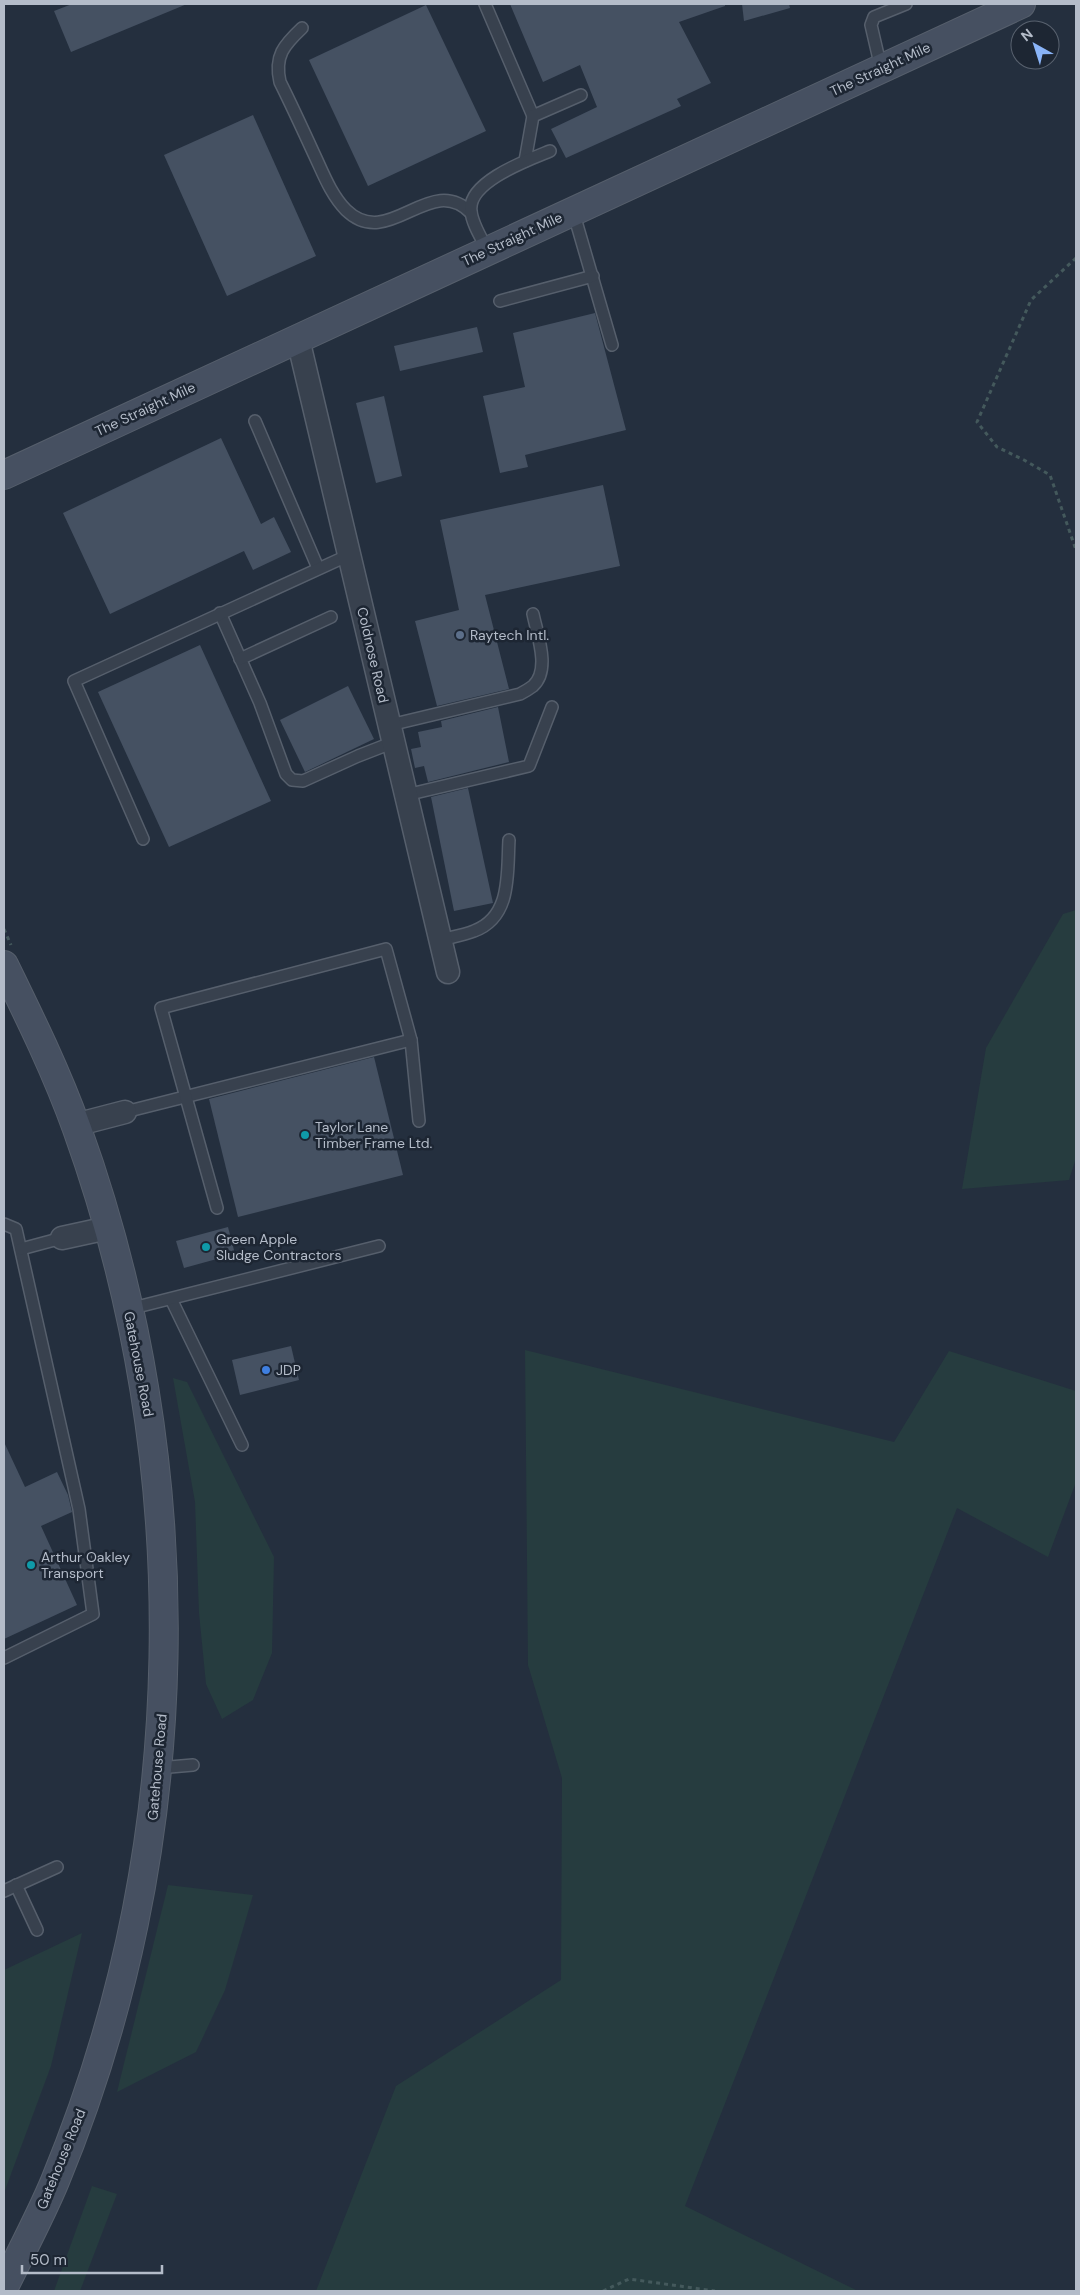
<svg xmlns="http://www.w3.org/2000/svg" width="1080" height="2295" font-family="'DM Sans',sans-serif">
<rect width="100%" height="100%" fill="#242f3e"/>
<g fill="#263c3f">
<path d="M 1076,910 L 1076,1158 L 1069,1180 L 962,1189 L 986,1048 L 1063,914 Z"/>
<path d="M 525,1350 L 894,1442 L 949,1351 L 1076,1391 L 1076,1482 L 1048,1557 L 957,1508 L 685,2206 L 858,2291 L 316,2291 L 396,2086 L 561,1980 L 562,1778 L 528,1665 Z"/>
<path d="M 173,1378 L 187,1382 L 274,1557 L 272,1653 L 253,1700 L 222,1719 L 206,1684 L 199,1613 L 195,1502 Z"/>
<path d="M 168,1885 L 253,1895 L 225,1990 L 196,2052 L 117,2092 Z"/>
<path d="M 82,1933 L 51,2066 L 4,2193 L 4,1970 Z"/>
<path d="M 92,2186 L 117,2194 L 80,2291 L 54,2291 Z"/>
</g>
<g fill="#455162">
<path d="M 72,4 L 187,4 L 71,52 L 54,11 Z"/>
<path d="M 510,4 L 725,4 L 725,6 L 679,22 L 711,83 L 677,99 L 681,106 L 566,158 L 551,129 L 597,107 L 580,65 L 543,82 Z"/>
<path d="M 742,4 L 789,4 L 790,8 L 744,21 Z"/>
<path d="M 426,5 L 486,131 L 368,186 L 309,60 Z"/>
<path d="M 253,115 L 316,256 L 227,296 L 164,155 Z"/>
<path d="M 595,313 L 626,430 L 525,455 L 528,467 L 500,473 L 483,396 L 525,387 L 513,333 Z"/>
<path d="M 477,327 L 483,352 L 400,371 L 394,346 Z"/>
<path d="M 384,396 L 402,476 L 376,483 L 356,403 Z"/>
<path d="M 221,438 L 261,524 L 274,517 L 291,552 L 253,570 L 244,551 L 110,614 L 63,513 Z"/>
<path d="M 603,485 L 620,566 L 485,595 L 509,689 L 437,706 L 415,621 L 459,610 L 440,520 Z"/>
<path d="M 200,645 L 271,801 L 169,847 L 98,692 Z"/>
<path d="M 348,686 L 374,739 L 305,772 L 280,720 Z"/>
<path d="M 498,707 L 509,762 L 428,782 L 424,766 L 415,768 L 411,749 L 421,747 L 418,732 L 442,727 L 441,721 Z"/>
<path d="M 468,788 L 493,903 L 454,911 L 431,797 Z"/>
<path d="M 374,1057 L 403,1175 L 238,1217 L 209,1099 Z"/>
<path d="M 228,1227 L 235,1254 L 184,1268 L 176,1241 Z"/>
<path d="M 291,1346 L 299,1380 L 240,1395 L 232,1360 Z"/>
<path d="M 4,1442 L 25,1487 L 57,1472 L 68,1495 L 72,1512 L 41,1526 L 77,1605 L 4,1639 Z"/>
</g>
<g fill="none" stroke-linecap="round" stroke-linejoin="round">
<defs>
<g id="lane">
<path d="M 485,4 L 533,116"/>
<path d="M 302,28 C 284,45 274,56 280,82 C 292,106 303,130 314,154 C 323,173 331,195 346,210 C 389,252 430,171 471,213"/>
<path d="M 881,68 L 871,25 L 874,17 L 906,4"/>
<path d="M 525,161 L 533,116 L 581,95"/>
<path d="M 573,211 L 612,345"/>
<path d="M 488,251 C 482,239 472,224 471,211 C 467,182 528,160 550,151"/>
<path d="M 500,301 L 593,276"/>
<path d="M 255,421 L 318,568"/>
<path d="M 220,613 L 260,703 L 286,774 L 292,780 L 303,781 L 358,756 L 394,742"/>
<path d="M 240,659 L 331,617"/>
<path d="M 390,725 L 520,694 C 524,692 529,689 533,686 C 551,670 537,634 533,614"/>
<path d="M 406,795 L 529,766 L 552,707"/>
<path d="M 143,839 L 74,681 L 349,555"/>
<path d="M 440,940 C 452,937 464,935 474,931 C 512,917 507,873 509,840"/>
<path d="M 125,1112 L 411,1040"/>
<path d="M 217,1208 L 161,1008 L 386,949 L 411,1040 L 419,1121"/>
<path d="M 4,1224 L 16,1229 L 79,1509 L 93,1614 L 4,1658"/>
<path d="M 21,1249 L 62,1238"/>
<path d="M 171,1299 L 242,1445"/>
<path d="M 129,1309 L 379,1246"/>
<path d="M 158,1768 L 193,1765"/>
<path d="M 16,1885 L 37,1930"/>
<path d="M 4,1891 L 57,1867"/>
</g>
<g id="street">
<path d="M 298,339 L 448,972"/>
<path d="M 75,1125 L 125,1112"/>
<path d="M 62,1238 L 108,1228"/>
</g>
<g id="secondary">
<path d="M 4,475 L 1021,4"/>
<path d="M 4,965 C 30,1018 57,1073 77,1129 C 199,1468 193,1848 55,2181 C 40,2217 21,2252 4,2287"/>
</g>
</defs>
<use href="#lane" stroke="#565f6c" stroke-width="14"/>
<use href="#street" stroke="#565f6c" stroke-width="25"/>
<use href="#secondary" stroke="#565f6c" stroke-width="30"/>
<g stroke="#44595c" stroke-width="3" stroke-dasharray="4 4" stroke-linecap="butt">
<path d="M 1076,258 L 1031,300 L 977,422 L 997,447 L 1024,460 L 1050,475 L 1076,550"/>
<path d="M 4,929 L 11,945"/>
<path d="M 603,2291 L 629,2279 L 715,2291"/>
</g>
<use href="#lane" stroke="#38414e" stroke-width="11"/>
<use href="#street" stroke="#38414e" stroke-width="22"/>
<use href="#secondary" stroke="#465061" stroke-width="28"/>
</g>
<circle fill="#5c6f8a" stroke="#1d2633" stroke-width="2" cx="460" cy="635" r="5"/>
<g fill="#0f9aa8" stroke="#1d2633" stroke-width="2">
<circle cx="305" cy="1135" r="5"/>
<circle cx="206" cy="1247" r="5"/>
<circle cx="31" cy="1565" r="5"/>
</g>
<circle fill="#3f7fe0" stroke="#1d2633" stroke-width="2" cx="266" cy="1370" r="5"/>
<g text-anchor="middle" stroke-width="5" stroke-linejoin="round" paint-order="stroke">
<g font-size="14" fill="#b4bcc9" stroke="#1d2633">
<text transform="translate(880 69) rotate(-25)" y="5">The Straight Mile</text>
<text transform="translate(512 239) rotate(-25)" y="5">The Straight Mile</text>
<text transform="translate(145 409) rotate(-25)" y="5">The Straight Mile</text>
<text transform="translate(373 655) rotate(77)" y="5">Coldnose Road</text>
<text transform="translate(139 1364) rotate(79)" y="5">Gatehouse Road</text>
<text transform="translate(157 1767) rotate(-85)" y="5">Gatehouse Road</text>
<text transform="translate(61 2159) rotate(-68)" y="5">Gatehouse Road</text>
</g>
<g font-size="14" fill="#b4bcc9" stroke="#1d2633" text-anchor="start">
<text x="470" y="640">Raytech Intl.</text>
<text x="315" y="1132">Taylor Lane<tspan x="315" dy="16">Timber Frame Ltd.</tspan></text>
<text x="216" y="1244">Green Apple<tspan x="216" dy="16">Sludge Contractors</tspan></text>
<text x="276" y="1375">JDP</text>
<text x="41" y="1562">Arthur Oakley<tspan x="41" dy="16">Transport</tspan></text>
</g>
</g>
<rect width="1080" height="2295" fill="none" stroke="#b4bcc9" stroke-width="10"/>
<g transform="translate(1035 45) rotate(321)"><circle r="24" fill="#1d2633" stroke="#59626f"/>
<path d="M0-4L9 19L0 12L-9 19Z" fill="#8ab4f8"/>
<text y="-8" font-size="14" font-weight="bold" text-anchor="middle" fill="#b4bcc9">N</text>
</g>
<path d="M22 2265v8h140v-8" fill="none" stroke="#b4bcc9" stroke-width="2.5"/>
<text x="30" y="2265" font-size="15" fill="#b4bcc9" stroke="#1d2633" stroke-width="4" paint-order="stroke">50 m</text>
</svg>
